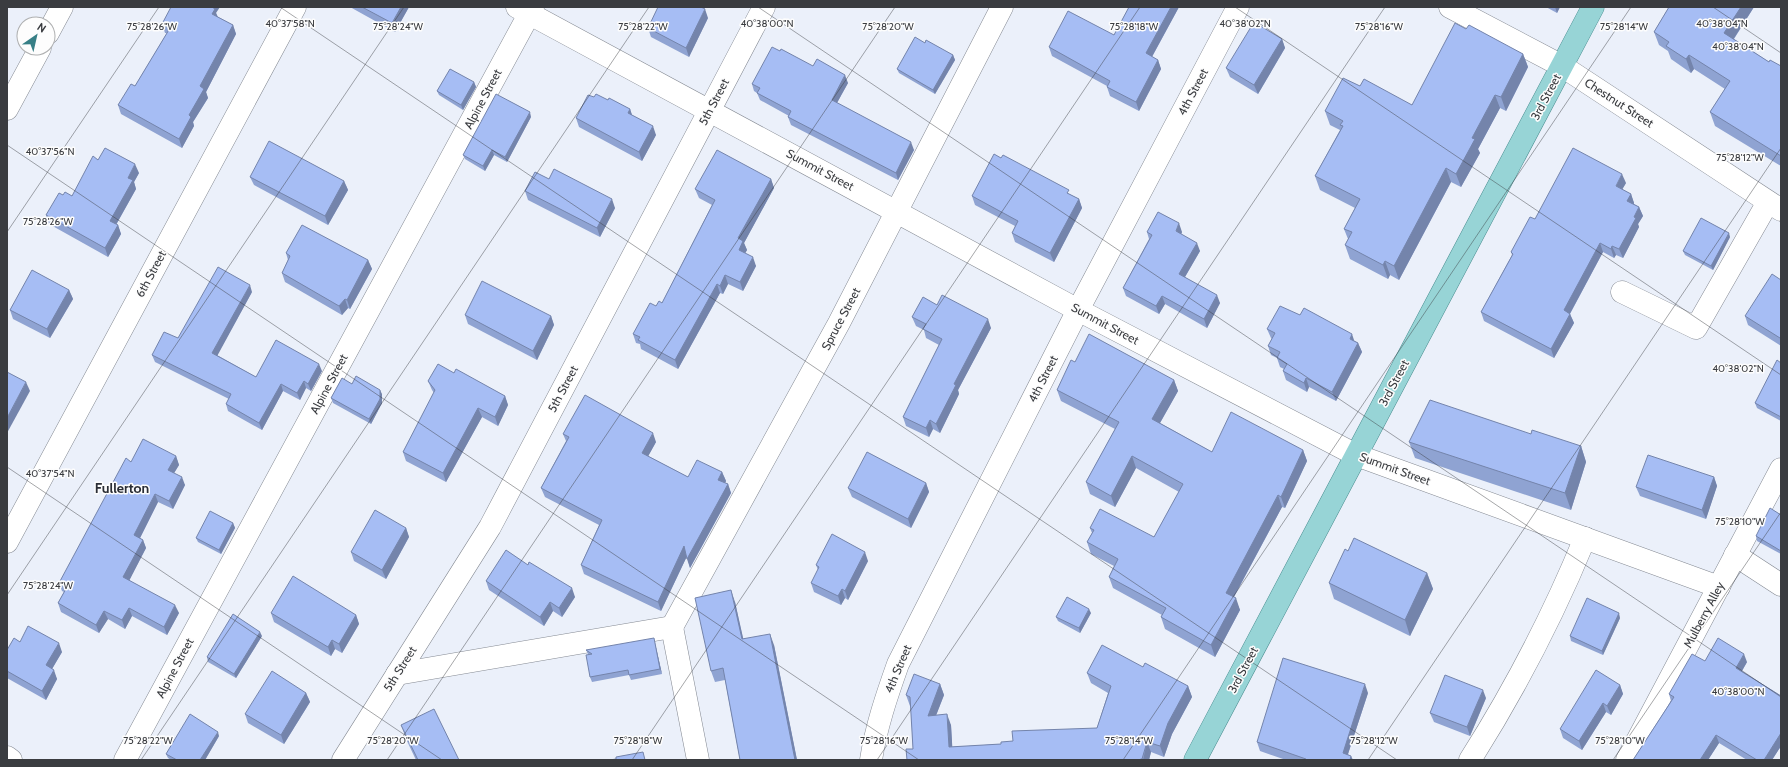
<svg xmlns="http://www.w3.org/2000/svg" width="1788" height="767" font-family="Cabin,sans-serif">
<rect width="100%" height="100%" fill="#ebf0fa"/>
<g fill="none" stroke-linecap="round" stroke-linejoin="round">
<defs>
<g id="minor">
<path d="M 517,7 L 1078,310 L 1356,455 L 1719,587"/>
<path d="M 1450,7 L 1562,66 L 1781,210"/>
<path d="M 48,33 L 62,7"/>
<path d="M 7,109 L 40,48"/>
<path d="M 1622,292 L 1696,328 L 1768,202"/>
<path d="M 7,542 L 295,7"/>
<path d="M 1735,555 L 1781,585"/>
<path d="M 672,627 L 839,323 L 1002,7"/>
<path d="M 672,627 L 698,760"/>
<path d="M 397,674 L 672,627"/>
<path d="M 7,757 L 11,760"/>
<path d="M 125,760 L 533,7"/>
<path d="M 343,760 L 490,527 L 764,7"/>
<path d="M 871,760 C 876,727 887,695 898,664 L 1078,310 L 1238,7"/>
<path d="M 1470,760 C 1515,689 1553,616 1585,538"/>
<path d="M 1627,760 L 1781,469"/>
</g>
<path id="major" d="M 1195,760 L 1593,7"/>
</defs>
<use href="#minor" stroke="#858a93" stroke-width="23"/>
<use href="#major" stroke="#498d8f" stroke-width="23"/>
<use href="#minor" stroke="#fff" stroke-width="22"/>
<use href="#major" stroke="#97d4d6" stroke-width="22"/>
</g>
<g fill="#8fa3d2">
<path d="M 350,7 L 409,7 L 395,32 Z"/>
<path d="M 1129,7 L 1179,7 L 1152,57 L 1158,60 L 1161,69 L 1139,111 L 1110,96 L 1107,87 L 1107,86 L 1052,56 L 1049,47 L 1114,35 Z"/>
<path d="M 1546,7 L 1560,7 L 1557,13 Z"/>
<path d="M 1669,7 L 1754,7 L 1734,39 L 1769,62 L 1781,66 L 1781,166 L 1715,126 L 1710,112 L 1725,89 L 1694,69 L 1691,73 L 1671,59 L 1668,51 L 1659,45 L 1654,32 Z"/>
<path d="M 216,13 L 218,17 L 233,25 L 236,34 L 206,92 L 208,98 L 193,122 L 194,126 L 182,148 L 121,114 L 118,105 L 135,86 L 167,33 L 165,33 L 162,24 Z"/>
<path d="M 708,18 L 689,57 L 651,37 L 648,28 Z"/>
<path d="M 1466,29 L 1523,54 L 1528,67 L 1506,111 L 1500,108 L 1478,149 L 1480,153 L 1461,187 L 1451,182 L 1399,280 L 1390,275 L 1388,279 L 1350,259 L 1345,245 L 1348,239 L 1344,229 L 1355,208 L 1320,190 L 1315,176 L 1340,130 L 1330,125 L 1325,111 L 1360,86 L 1412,105 Z"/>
<path d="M 1282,39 L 1285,48 L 1258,94 L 1230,77 L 1226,68 Z"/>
<path d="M 925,43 L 953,55 L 955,60 L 935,94 L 899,73 L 897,69 Z"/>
<path d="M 780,51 L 848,83 L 837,103 L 914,150 L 898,180 L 791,125 L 788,117 L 789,116 L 760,100 L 757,93 L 754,91 L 752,84 Z"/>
<path d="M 474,82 L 476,87 L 463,110 L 439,95 L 437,91 Z"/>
<path d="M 594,97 L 608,100 L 630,109 L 632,115 L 656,135 L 642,161 L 579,127 L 576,118 Z"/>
<path d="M 531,117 L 507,162 L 494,155 L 485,171 L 465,159 L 463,155 Z"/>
<path d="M 1001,158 L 1079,199 L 1082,208 L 1054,262 L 1015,242 L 1012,233 L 1015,226 L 975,205 L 972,196 Z"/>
<path d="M 98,160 L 139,173 L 134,182 L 136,189 L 116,225 L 118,225 L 121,234 L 108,257 L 49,224 L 46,215 L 63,195 L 72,196 Z"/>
<path d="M 250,177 L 344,181 L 348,190 L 328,225 L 254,185 Z"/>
<path d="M 549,179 L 615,208 L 600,237 L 528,200 L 525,191 Z"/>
<path d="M 771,179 L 774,188 L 744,243 L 747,250 L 745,253 L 756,266 L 743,291 L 728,284 L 723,294 L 720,293 L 678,369 L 641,349 L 640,344 L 636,343 L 633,334 L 656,306 L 662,303 L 712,205 L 699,198 L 695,189 Z"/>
<path d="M 1626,183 L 1622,189 L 1631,194 L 1634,203 L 1634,204 L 1639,207 L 1643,216 L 1638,224 L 1639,227 L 1623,258 L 1616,255 L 1614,258 L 1603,252 L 1570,314 L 1574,323 L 1554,358 L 1484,321 L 1481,312 L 1512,255 L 1511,252 L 1535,219 Z"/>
<path d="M 1147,232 L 1182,232 L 1181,234 L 1200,251 L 1185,277 L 1220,303 L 1207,328 L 1165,304 L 1159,314 L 1126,296 L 1123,288 L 1149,239 Z"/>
<path d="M 1730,237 L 1713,270 L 1685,255 L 1683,251 Z"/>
<path d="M 286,253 L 368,260 L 372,269 L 350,309 L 348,308 L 342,315 L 285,282 L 282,273 L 288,260 Z"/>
<path d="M 1781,280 L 1781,346 L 1748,325 L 1745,316 Z"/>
<path d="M 69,290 L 73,299 L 50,338 L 13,319 L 10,310 Z"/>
<path d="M 252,292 L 217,355 L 256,377 L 322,371 L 311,391 L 306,388 L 300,400 L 283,391 L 262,430 L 228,411 L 226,404 L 229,399 L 155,362 L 152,355 L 178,338 Z"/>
<path d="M 937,305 L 991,328 L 958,390 L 959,394 L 940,433 L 933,429 L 929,437 L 906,426 L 903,417 L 939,345 L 926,338 L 924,330 L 916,326 L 912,317 Z"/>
<path d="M 465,315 L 551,316 L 554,325 L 537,360 L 468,324 Z"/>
<path d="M 1267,329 L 1355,341 L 1358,343 L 1362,352 L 1336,401 L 1309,387 L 1307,392 L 1286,380 L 1283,371 L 1284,369 L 1280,367 L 1277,358 L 1271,355 L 1268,346 L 1272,339 L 1271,338 Z"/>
<path d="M 1075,362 L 1174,380 L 1178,391 L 1160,423 L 1212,452 L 1303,450 L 1307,461 L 1285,508 L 1282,507 L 1234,597 L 1240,610 L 1215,657 L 1165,629 L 1161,617 L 1162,615 L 1113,588 L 1109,577 L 1114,566 L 1091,554 L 1087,542 L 1092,533 L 1090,528 L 1154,537 L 1179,492 L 1136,468 L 1115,507 L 1090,494 L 1086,482 L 1115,429 L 1061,401 L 1057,390 Z"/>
<path d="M 1781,363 L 1781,421 L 1757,408 L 1755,403 Z"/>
<path d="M 454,373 L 505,396 L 508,405 L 498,426 L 482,417 L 446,482 L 406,461 L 403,452 L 434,393 L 432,390 L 428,381 Z"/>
<path d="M 352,384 L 382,394 L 382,403 L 371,424 L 333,403 L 331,398 Z"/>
<path d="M 563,434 L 656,442 L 648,456 L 688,477 L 722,472 L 726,481 L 725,483 L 728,484 L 731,493 L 690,568 L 687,556 L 661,611 L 584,574 L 581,565 L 599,525 L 545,497 L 541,488 L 566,441 Z"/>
<path d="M 1531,434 L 1581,446 L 1586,462 L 1571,510 L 1415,458 L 1409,442 Z"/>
<path d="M 176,456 L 179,465 L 174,473 L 185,485 L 173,509 L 158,502 L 140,538 L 143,540 L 146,548 L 129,580 L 179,613 L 167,635 L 132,616 L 125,629 L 108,619 L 99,633 L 61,612 L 58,603 L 64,592 L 62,591 L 59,583 L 131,462 Z"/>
<path d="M 1714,477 L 1717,486 L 1706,519 L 1640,496 L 1636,487 Z"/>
<path d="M 926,483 L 929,492 L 911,528 L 852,497 L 848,488 Z"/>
<path d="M 1781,515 L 1781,554 L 1757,541 L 1756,536 Z"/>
<path d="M 233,523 L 235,528 L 221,554 L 198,542 L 196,538 Z"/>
<path d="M 406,528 L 409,537 L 386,579 L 354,561 L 351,552 Z"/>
<path d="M 1348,551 L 1427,573 L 1433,589 L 1410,636 L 1334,599 L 1329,583 Z"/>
<path d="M 868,561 L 848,600 L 845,598 L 841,605 L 814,592 L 811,583 L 818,570 L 816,565 Z"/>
<path d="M 528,565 L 575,597 L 562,617 L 553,611 L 544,626 L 489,590 L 486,581 Z"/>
<path d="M 735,602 L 743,639 L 774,645 L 797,760 L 740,760 L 725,680 L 715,682 L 711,671 Z"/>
<path d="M 271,613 L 356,615 L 359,624 L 342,653 L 335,649 L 331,656 L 274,622 Z"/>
<path d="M 1091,613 L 1080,633 L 1058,621 L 1056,617 Z"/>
<path d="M 1620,618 L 1603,655 L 1571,641 L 1570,636 Z"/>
<path d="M 262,636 L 236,678 L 208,662 L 207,657 Z"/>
<path d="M 20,642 L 62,652 L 52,669 L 57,679 L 46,700 L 7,678 L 7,650 Z"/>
<path d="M 655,643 L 662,674 L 631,680 L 629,675 L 592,682 L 590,677 L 588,654 L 586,650 Z"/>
<path d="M 1705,661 L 1747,662 L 1742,671 L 1781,696 L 1781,746 L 1772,760 L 1747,760 L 1719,743 L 1708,760 L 1633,760 L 1671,701 L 1669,694 Z"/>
<path d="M 1143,667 L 1188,686 L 1192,697 L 1172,734 L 1164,757 L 1151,752 L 1149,760 L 907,760 L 913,749 L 911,706 L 910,706 L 906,695 L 940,684 L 944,695 L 936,715 L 951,725 L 952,747 L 1001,744 L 1013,741 L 1097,728 L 1108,693 L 1091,683 L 1087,673 Z"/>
<path d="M 1620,685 L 1623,694 L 1611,715 L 1606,712 L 1582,750 L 1563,738 L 1560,729 Z"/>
<path d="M 306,693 L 310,702 L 284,744 L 248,723 L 245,714 Z"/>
<path d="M 1368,693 L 1348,754 L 1353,760 L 1286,760 L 1260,751 L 1257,742 Z"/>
<path d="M 1486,698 L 1470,736 L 1434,722 L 1430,713 Z"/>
<path d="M 401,725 L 459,760 L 416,760 L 407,741 Z"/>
<path d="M 219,736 L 205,760 L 171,760 L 168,758 L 166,754 Z"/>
</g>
<g fill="#7484ab">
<path d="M 212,7 L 220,7 L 216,13 L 218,18 L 212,14 Z"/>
<path d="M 401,7 L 409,7 L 395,32 L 392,23 Z"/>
<path d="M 1171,7 L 1179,7 L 1149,62 L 1146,53 Z"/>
<path d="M 1555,7 L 1560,7 L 1557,13 Z"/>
<path d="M 1741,7 L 1754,7 L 1729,46 L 1724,33 Z"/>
<path d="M 705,9 L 708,18 L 689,57 L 686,48 Z"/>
<path d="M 233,25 L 236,34 L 206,92 L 208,98 L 193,122 L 194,126 L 182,148 L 179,139 L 200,86 Z"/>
<path d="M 1282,39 L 1285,48 L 1258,94 L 1254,85 Z"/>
<path d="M 1523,54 L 1528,67 L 1506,111 L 1501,97 Z"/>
<path d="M 953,55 L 955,60 L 935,94 L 933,90 Z"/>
<path d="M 1689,55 L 1694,69 L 1691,73 L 1686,59 Z"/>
<path d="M 1158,60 L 1161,69 L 1139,111 L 1136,102 Z"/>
<path d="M 845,75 L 848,83 L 834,108 L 832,100 Z"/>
<path d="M 474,82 L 476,87 L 463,110 L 461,105 Z"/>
<path d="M 1495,95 L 1500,108 L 1478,149 L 1480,153 L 1461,187 L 1456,174 L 1472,138 Z"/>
<path d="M 630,109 L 633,118 L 628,113 Z"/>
<path d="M 530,112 L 531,117 L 507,162 L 505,157 Z"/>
<path d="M 653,126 L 656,135 L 642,161 L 639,152 Z"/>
<path d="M 911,142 L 914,150 L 898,180 L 896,173 Z"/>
<path d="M 492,150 L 494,155 L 485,171 L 483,166 Z"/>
<path d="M 135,164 L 139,173 L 134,182 L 136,189 L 113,230 L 110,221 L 128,178 Z"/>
<path d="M 1446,168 L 1451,182 L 1399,280 L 1394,266 Z"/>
<path d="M 1622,174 L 1626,183 L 1619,195 L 1616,186 Z"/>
<path d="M 771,179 L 774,188 L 744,243 L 747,250 L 742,259 L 739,250 L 738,238 Z"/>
<path d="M 344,181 L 348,190 L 328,225 L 325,216 Z"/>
<path d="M 1631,194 L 1634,203 L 1631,210 L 1627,201 Z"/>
<path d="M 612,199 L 615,208 L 600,237 L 597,228 Z"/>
<path d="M 1079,199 L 1082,208 L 1054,262 L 1050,253 Z"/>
<path d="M 1639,207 L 1643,216 L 1638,224 L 1639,227 L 1623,258 L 1619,249 L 1634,217 Z"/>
<path d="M 1179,223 L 1182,232 L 1179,239 L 1176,231 Z"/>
<path d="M 118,225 L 121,234 L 108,257 L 105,248 Z"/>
<path d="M 1729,233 L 1730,237 L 1713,270 L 1711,266 Z"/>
<path d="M 1197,243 L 1200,251 L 1182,282 L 1179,274 Z"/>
<path d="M 1600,243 L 1603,252 L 1567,319 L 1564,310 Z"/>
<path d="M 1612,246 L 1616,255 L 1614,258 L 1611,249 Z"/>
<path d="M 753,257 L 756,266 L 743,291 L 740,282 Z"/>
<path d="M 368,260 L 372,269 L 350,309 L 347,300 Z"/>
<path d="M 1385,261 L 1390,275 L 1388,279 L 1383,265 Z"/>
<path d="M 725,275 L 728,284 L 723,294 L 720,286 Z"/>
<path d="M 717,284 L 720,293 L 678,369 L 675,360 Z"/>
<path d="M 250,285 L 252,292 L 215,360 L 212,353 Z"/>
<path d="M 69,290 L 73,299 L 50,338 L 47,329 Z"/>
<path d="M 1217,295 L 1220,303 L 1207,328 L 1204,319 Z"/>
<path d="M 1162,296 L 1165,304 L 1159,314 L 1156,306 Z"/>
<path d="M 345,299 L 348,308 L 342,315 L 339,306 Z"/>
<path d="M 1570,314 L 1574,323 L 1554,358 L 1551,349 Z"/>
<path d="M 551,316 L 554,325 L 537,360 L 533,351 Z"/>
<path d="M 988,319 L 991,328 L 958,390 L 959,394 L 940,433 L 936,424 L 954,384 Z"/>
<path d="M 1352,334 L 1355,343 L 1350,339 Z"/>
<path d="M 1358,343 L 1362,352 L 1336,401 L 1332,392 Z"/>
<path d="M 319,364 L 322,371 L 311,391 L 308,384 Z"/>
<path d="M 1306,378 L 1309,387 L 1307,392 L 1304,383 Z"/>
<path d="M 1174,380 L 1178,391 L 1156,430 L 1152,419 Z"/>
<path d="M 304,381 L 306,388 L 300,400 L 297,393 Z"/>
<path d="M 26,382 L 30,391 L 7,433 L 7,418 Z"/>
<path d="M 281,384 L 283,391 L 262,430 L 259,423 Z"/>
<path d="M 380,390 L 382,394 L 382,403 L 371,424 L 369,419 Z"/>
<path d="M 505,396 L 508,405 L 498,426 L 495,417 Z"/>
<path d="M 478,408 L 482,417 L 446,482 L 443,473 Z"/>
<path d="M 930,420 L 933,429 L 929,437 L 926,428 Z"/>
<path d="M 653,433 L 656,442 L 645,462 L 642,453 Z"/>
<path d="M 1581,446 L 1586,462 L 1571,510 L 1565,493 Z"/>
<path d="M 1303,450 L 1307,461 L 1285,508 L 1281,497 Z"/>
<path d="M 176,456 L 179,465 L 171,478 L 168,470 Z"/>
<path d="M 1132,456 L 1136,468 L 1115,507 L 1111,496 Z"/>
<path d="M 722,472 L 726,481 L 722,489 L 718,480 Z"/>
<path d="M 182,477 L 185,485 L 173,509 L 169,501 Z"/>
<path d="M 1714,477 L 1717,486 L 1706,519 L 1702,510 Z"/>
<path d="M 926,483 L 929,492 L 911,528 L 908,519 Z"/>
<path d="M 728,484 L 731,493 L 690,568 L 687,559 Z"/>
<path d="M 155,494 L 158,502 L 137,544 L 134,535 Z"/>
<path d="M 1278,495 L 1282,507 L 1230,604 L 1226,593 Z"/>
<path d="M 233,523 L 235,528 L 221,554 L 219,550 Z"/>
<path d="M 406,528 L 409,537 L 386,579 L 382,570 Z"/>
<path d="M 143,540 L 146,548 L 127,585 L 123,577 Z"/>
<path d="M 684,546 L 688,554 L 661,611 L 658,602 Z"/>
<path d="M 865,552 L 868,561 L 848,600 L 845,591 Z"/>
<path d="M 1427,573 L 1433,589 L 1410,636 L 1405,620 Z"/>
<path d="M 572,588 L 575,597 L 562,617 L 559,608 Z"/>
<path d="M 842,589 L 845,598 L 841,605 L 838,596 Z"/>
<path d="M 731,590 L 735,602 L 746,651 L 742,639 Z"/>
<path d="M 1236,598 L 1240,610 L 1215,657 L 1211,645 Z"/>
<path d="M 550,602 L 553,611 L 544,626 L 540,617 Z"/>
<path d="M 175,605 L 179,613 L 167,635 L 164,627 Z"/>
<path d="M 129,608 L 132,616 L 125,629 L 122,620 Z"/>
<path d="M 1089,609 L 1091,613 L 1080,633 L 1079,628 Z"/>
<path d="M 104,611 L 108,619 L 99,633 L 96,625 Z"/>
<path d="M 1619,613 L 1620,618 L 1603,655 L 1602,651 Z"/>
<path d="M 356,615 L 359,624 L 342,653 L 339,644 Z"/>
<path d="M 260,632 L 262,636 L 236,678 L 234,674 Z"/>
<path d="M 770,634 L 774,645 L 797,760 L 795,760 Z"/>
<path d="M 654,638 L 655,643 L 662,674 L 660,669 Z"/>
<path d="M 332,640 L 335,649 L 331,656 L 328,647 Z"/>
<path d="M 59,643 L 62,652 L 49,674 L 46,665 Z"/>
<path d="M 1744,654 L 1747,662 L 1739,676 L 1736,668 Z"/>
<path d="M 54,670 L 57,679 L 46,700 L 42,691 Z"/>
<path d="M 940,684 L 944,695 L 932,726 L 928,716 Z"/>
<path d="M 1365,684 L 1368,693 L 1346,760 L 1343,753 Z"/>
<path d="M 1620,685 L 1623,694 L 1611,715 L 1607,706 Z"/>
<path d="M 1188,686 L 1192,697 L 1172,734 L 1164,757 L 1160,746 L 1168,723 Z"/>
<path d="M 1483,690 L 1486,698 L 1470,736 L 1467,727 Z"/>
<path d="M 306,693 L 310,702 L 284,744 L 281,735 Z"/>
<path d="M 1603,703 L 1606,712 L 1582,750 L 1579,741 Z"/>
<path d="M 947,714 L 951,725 L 953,758 L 949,747 Z"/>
<path d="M 218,732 L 219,736 L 205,760 L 200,760 Z"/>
<path d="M 1781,733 L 1781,746 L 1772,760 L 1764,760 Z"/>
<path d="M 1716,735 L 1719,743 L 1708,760 L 1700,760 Z"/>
<path d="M 1147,742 L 1151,752 L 1149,760 L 1143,760 Z"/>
<path d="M 1351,756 L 1353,760 L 1350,760 Z"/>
</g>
<g fill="#a6bdf4" stroke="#7484ab">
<path d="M 171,7 L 212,7 L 215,9 L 212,14 L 233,25 L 200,86 L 204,89 L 189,115 L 191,117 L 179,139 L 118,105 L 131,84 L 135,86 L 170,28 L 162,24 Z"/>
<path d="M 362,7 L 401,7 L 392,23 Z"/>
<path d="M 658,7 L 701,7 L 705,9 L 686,48 L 648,28 Z"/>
<path d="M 1129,7 L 1171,7 L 1146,53 L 1158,60 L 1136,102 L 1107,87 L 1110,81 L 1049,47 L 1068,11 L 1114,35 Z"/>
<path d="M 1669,7 L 1741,7 L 1724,33 L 1769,62 L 1770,60 L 1781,66 L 1781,156 L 1710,112 L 1730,81 L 1689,55 L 1686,59 L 1666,46 L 1669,42 L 1654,32 Z"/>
<path d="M 1254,22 L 1282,39 L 1254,85 L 1226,68 Z"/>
<path d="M 1455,23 L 1466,29 L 1469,25 L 1523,54 L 1501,97 L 1495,95 L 1472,138 L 1475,139 L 1456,174 L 1446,168 L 1394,266 L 1385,261 L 1383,265 L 1345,245 L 1352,232 L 1344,229 L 1360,199 L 1315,176 L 1343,126 L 1340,125 L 1343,121 L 1325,111 L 1343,78 L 1360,86 L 1364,79 L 1412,105 Z"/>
<path d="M 915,37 L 925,43 L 926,40 L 953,55 L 933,90 L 897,69 Z"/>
<path d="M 772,47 L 780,51 L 781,49 L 813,66 L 817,59 L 845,75 L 832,100 L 911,142 L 896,173 L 788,117 L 791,111 L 757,93 L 760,88 L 752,84 Z"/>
<path d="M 450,69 L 474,82 L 461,105 L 437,91 Z"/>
<path d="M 496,94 L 530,112 L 505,157 L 492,150 L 483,166 L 463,155 Z"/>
<path d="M 596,94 L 608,100 L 609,98 L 630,109 L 628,113 L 653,126 L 639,152 L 576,118 L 588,95 L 594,97 Z"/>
<path d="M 269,141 L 344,181 L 325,216 L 250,177 Z"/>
<path d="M 105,148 L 135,164 L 128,178 L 133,180 L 110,221 L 118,225 L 105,248 L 46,215 L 59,193 L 63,195 L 65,192 L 72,196 L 93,156 L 98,160 Z"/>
<path d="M 1573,148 L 1622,174 L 1616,186 L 1631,194 L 1627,201 L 1639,207 L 1634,217 L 1636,218 L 1619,249 L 1612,246 L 1611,249 L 1600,243 L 1564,310 L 1570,314 L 1551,349 L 1481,312 L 1513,254 L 1511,252 L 1530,217 L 1535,219 Z"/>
<path d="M 717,150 L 771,179 L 738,238 L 743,241 L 739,250 L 753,257 L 740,282 L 725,275 L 720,286 L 717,284 L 675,360 L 638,340 L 640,337 L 633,334 L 650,303 L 656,306 L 659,301 L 662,303 L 715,200 L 695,189 Z"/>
<path d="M 994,154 L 1001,158 L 1003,155 L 1069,190 L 1067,193 L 1079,199 L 1050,253 L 1012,233 L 1018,221 L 972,196 Z"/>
<path d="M 554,169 L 612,199 L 597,228 L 525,191 L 535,172 L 549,179 Z"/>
<path d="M 1158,212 L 1179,223 L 1176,231 L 1197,243 L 1179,274 L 1217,295 L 1204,319 L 1162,296 L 1156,306 L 1123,288 L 1152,235 L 1147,232 Z"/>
<path d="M 1701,218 L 1729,233 L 1711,266 L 1683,251 Z"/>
<path d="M 302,225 L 368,260 L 347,300 L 345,299 L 339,306 L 282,273 L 290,256 L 286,253 Z"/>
<path d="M 218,267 L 250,285 L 212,353 L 256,377 L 276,340 L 319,364 L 308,384 L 304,381 L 297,393 L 281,384 L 259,423 L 226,404 L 231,394 L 152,355 L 164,332 L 178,338 Z"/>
<path d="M 32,270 L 69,290 L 47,329 L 10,310 Z"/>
<path d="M 1772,274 L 1781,280 L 1781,337 L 1780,338 L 1745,316 Z"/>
<path d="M 482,281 L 551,316 L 533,351 L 465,315 Z"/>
<path d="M 942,295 L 988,319 L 954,384 L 956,385 L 936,424 L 930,420 L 926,428 L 903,417 L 942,339 L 923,329 L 926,324 L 912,317 L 923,297 L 937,305 Z"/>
<path d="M 1280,306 L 1300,315 L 1304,308 L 1352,334 L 1350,339 L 1358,343 L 1332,392 L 1306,378 L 1304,383 L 1283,371 L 1287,364 L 1277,358 L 1280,352 L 1268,346 L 1275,333 L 1267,329 Z"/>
<path d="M 1089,334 L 1174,380 L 1152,419 L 1212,452 L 1231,412 L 1303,450 L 1281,497 L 1278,495 L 1226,593 L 1236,598 L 1211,645 L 1161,617 L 1166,608 L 1109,577 L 1118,559 L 1087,542 L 1094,530 L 1090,528 L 1100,509 L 1154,537 L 1183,484 L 1132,456 L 1111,496 L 1086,482 L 1119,422 L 1057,390 L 1071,360 L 1075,362 Z"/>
<path d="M 1777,360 L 1781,363 L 1781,417 L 1755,403 Z"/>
<path d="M 438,364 L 454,373 L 456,369 L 505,396 L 495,417 L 478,408 L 443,473 L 403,452 L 435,390 L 428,381 Z"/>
<path d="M 7,372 L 26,382 L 7,418 Z"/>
<path d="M 356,376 L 380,390 L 380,399 L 369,419 L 331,398 L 342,378 L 352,384 Z"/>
<path d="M 585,395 L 653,433 L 642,453 L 688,477 L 697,460 L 722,472 L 718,480 L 728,484 L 687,559 L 684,546 L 658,602 L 581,565 L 602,520 L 541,488 L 569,437 L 563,434 Z"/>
<path d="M 1430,400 L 1531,434 L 1532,430 L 1581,446 L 1565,493 L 1409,442 Z"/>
<path d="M 143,439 L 176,456 L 168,470 L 182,477 L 169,501 L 155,494 L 134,535 L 143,540 L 123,577 L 175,605 L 164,627 L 129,608 L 122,620 L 104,611 L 96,625 L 58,603 L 67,587 L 59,583 L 126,458 L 131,462 Z"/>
<path d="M 867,452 L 926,483 L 908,519 L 848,488 Z"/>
<path d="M 1648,455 L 1714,477 L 1702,510 L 1636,487 Z"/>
<path d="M 1770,508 L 1781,515 L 1781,551 L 1756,536 Z"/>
<path d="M 375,510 L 406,528 L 382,570 L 351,552 Z"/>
<path d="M 210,511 L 233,523 L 219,550 L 196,538 Z"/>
<path d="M 832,534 L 865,552 L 845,591 L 842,589 L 838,596 L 811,583 L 819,567 L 816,565 Z"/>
<path d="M 1354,538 L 1427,573 L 1405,620 L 1329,583 L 1345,549 L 1348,551 Z"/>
<path d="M 506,550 L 528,565 L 529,562 L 572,588 L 559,608 L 550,602 L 540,617 L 486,581 Z"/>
<path d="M 293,576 L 356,615 L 339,644 L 332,640 L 328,647 L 271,613 Z"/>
<path d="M 731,590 L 742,639 L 770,634 L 795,760 L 740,760 L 723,668 L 711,671 L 695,598 Z"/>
<path d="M 1067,597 L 1089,609 L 1079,628 L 1056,617 Z"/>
<path d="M 1587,598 L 1619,613 L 1602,651 L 1570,636 Z"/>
<path d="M 233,614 L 260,632 L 234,674 L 207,657 Z"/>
<path d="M 28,626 L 59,643 L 46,665 L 54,670 L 42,691 L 7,671 L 7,650 L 14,638 L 20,642 Z"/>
<path d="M 654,638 L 660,669 L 629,675 L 628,670 L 590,677 L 586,655 L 592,654 L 586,650 Z"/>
<path d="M 1718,638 L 1744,654 L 1736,668 L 1781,696 L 1781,733 L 1764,760 L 1757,760 L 1716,735 L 1700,760 L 1633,760 L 1674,697 L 1669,694 L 1692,654 L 1705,661 Z"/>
<path d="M 1102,645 L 1143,667 L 1145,663 L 1188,686 L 1168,723 L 1160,746 L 1147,742 L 1142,759 L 1137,760 L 907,760 L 906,749 L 913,749 L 910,697 L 906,695 L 914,674 L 940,684 L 928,716 L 947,714 L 949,747 L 1001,744 L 1001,742 L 1013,741 L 1012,731 L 1097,728 L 1111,686 L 1087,673 Z"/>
<path d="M 1283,658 L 1365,684 L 1343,753 L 1351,756 L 1350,760 L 1305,760 L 1306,759 L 1257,742 Z"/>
<path d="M 1596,670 L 1620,685 L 1607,706 L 1603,703 L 1579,741 L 1560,729 Z"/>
<path d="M 272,671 L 306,693 L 281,735 L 245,714 Z"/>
<path d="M 1445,675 L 1483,690 L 1467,727 L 1430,713 Z"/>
<path d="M 434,709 L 459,760 L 418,760 L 401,725 Z"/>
<path d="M 190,714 L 218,732 L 200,760 L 177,760 L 166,754 Z"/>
<path d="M 643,752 L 645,760 L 610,760 L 616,759 L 616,757 Z"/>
</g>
<path fill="none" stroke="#3a3c40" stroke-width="1" stroke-opacity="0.45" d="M 280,7 L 1397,760M 758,7 L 1781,697M 1235,7 L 1781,375M 1713,7 L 1781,53M 7,145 L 919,760M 7,232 L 159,7M 7,467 L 442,760M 7,595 L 404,7M 141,760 L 649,7M 387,760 L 895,7M 632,760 L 1140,7M 877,760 L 1385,7M 1123,760 L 1631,7M 1368,760 L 1781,148M 1613,760 L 1781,512"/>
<g text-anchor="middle" stroke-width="3" stroke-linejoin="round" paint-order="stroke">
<g font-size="12" fill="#3a3c40" stroke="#fdfdfd">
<text transform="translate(1193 92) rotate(-62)" y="4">4th Street</text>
<text transform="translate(1546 97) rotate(-62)" y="4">3rd Street</text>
<text transform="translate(483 99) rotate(-62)" y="4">Alpine Street</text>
<text transform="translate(714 102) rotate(-62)" y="4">5th Street</text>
<text transform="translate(1619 103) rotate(33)" y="4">Chestnut Street</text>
<text transform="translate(820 170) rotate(28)" y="4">Summit Street</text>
<text transform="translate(151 274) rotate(-62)" y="4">6th Street</text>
<text transform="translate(841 319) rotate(-62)" y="4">Spruce Street</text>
<text transform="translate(1105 324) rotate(28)" y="4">Summit Street</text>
<text transform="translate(1043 379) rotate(-63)" y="4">4th Street</text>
<text transform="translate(1394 383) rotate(-62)" y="4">3rd Street</text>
<text transform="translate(329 384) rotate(-62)" y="4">Alpine Street</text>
<text transform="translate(563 389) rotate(-62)" y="4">5th Street</text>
<text transform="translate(1395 469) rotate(20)" y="4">Summit Street</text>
<text transform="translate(1704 615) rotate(-62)" y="4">Mulberry Alley</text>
<text transform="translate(175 668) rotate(-62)" y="4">Alpine Street</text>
<text transform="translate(400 669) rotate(-58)" y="4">5th Street</text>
<text transform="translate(898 669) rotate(-67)" y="4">4th Street</text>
<text transform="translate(1243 670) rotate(-62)" y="4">3rd Street</text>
</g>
<g font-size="14" font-weight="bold" fill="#2b2e36" stroke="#fdfdfd">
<text x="122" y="493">Fullerton</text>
</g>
</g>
<g font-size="10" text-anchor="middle" fill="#3a3c40" stroke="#fdfdfd" stroke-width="3" stroke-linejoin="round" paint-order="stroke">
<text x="290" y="27">40°37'58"N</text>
<text x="767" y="27">40°38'00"N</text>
<text x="1245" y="27">40°38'02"N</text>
<text x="1722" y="27">40°38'04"N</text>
<text x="152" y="30">75°28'26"W</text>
<text x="398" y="30">75°28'24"W</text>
<text x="888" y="30">75°28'20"W</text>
<text x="1134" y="30">75°28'18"W</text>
<text x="1624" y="30">75°28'14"W</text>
<text x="643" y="30">75°28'22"W</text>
<text x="1379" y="30">75°28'16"W</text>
<text x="1738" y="50">40°38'04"N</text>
<text x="50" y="155">40°37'56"N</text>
<text x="1740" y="161">75°28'12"W</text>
<text x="48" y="225">75°28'26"W</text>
<text x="1738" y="372">40°38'02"N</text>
<text x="50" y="477">40°37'54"N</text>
<text x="1740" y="525">75°28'10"W</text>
<text x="48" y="589">75°28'24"W</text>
<text x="1738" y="695">40°38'00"N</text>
<text x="148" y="744">75°28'22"W</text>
<text x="393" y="744">75°28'20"W</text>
<text x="638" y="744">75°28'18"W</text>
<text x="884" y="744">75°28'16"W</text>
<text x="1129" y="744">75°28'14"W</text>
<text x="1374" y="744">75°28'12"W</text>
<text x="1620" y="744">75°28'10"W</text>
</g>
<rect width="1788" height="767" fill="none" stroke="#3a3c40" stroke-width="16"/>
<g transform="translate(36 36) rotate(34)"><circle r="19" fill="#fdfdfd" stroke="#afb0b1"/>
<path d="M0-3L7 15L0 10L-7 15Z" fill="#377f86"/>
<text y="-6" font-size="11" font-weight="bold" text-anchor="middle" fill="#3a3c40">N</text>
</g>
</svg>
